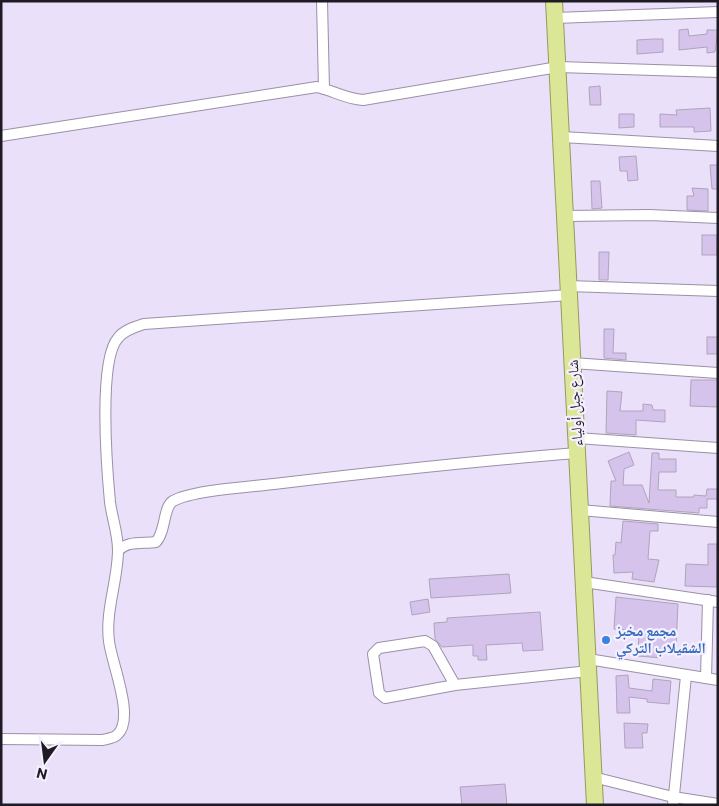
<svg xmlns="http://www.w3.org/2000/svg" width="719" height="806" font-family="Commissioner,'Noto Naskh Arabic',sans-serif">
<rect width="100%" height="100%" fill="#eae0f9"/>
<g fill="#d5c3eb" stroke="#aea4bb">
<path d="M 688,29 L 689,36 L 707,34 L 707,30 L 718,30 L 715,52 L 707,53 L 707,47 L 679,50 L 679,30 Z"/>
<path d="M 653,39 L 663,39 L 663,52 L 637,54 L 637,40 Z"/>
<path d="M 600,86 L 601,105 L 590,105 L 589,87 Z"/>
<path d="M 710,108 L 711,131 L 694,132 L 694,127 L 660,127 L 660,114 L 677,115 L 676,110 Z"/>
<path d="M 619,114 L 634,114 L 634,127 L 619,128 Z"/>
<path d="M 636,156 L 638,180 L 628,181 L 627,171 L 620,171 L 619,157 Z"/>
<path d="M 710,165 L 718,165 L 718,189 L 712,189 Z"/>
<path d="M 591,181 L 600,181 L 602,208 L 592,209 Z"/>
<path d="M 692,188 L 708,189 L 708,211 L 687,210 L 687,196 L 694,196 Z"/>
<rect x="702" y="235" width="15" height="20"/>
<path d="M 599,252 L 609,252 L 608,280 L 599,280 Z"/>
<path d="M 604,329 L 614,329 L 613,353 L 626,353 L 626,360 L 604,358 Z"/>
<rect x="707" y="337" width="11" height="17"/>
<path d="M 691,380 L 718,380 L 718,407 L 690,406 Z"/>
<path d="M 607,391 L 622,392 L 620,411 L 643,411 L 643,404 L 652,405 L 653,410 L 665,410 L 665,422 L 636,420 L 636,435 L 606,433 Z"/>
<path d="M 629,452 L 634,465 L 624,469 L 623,485 L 642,485 L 649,503 L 652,453 L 659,453 L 659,459 L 676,459 L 676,472 L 659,472 L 658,490 L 676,490 L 676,497 L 694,497 L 694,495 L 706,496 L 707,489 L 718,489 L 718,499 L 707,499 L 707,508 L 699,508 L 699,513 L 610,506 L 611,481 L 616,481 L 608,461 Z"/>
<path d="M 623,521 L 658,524 L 658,531 L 650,531 L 648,559 L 659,560 L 654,582 L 632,579 L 633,572 L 614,573 L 613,555 L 615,555 L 616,542 L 621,543 Z"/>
<path d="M 708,544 L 717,544 L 717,587 L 685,586 L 686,564 L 708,565 Z"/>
<path d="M 509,574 L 511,593 L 431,598 L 429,579 Z"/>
<path d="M 616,597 L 678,604 L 676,647 L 670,646 L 669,654 L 662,653 L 662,658 L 638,656 L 639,631 L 614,629 Z"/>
<path d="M 428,599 L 430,612 L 412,615 L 410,602 Z"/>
<path d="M 540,612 L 543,650 L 523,651 L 522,643 L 486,645 L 487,660 L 478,660 L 478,656 L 473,656 L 473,645 L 442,647 L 435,639 L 434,623 L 447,622 L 447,618 Z"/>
<path d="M 628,675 L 629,688 L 652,691 L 653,679 L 671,681 L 669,704 L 647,702 L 647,699 L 629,697 L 630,713 L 617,713 L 616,676 Z"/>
<path d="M 624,723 L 648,724 L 647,733 L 642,733 L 643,748 L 625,748 Z"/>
<path d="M 505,784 L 507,805 L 462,805 L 460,787 Z"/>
</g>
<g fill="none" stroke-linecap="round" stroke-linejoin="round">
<defs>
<g id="minor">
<path d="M 322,1 L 324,89"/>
<path d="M 555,18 L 718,12"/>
<path d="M 1,136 L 317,87 C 334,91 346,99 363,100 L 558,67 L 718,72"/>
<path d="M 562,137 L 718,146"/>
<path d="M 566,216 L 649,215 L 718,218"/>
<path d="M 568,286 L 718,291"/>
<path d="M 572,363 L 718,373"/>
<path d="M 577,438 L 718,448"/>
<path d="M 580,510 L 718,522"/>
<path d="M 118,551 C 128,540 143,544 156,542 C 166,531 163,507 173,501 C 193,490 250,487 274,484 C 375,472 476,461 577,453"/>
<path d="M 584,582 L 718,602"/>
<path d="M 588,659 L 718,680"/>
<path d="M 706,678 L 708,600"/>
<path d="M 455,685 L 433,646 L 425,641 L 379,648 L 373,654 L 379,693 L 385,698 L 455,685 L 589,671"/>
<path d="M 1,739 L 103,740 C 107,739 114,738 117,735 C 136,719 111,662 109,641 C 105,611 118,580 118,550 C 118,534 112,518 110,502 C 107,470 98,360 118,338 C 124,330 135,327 144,324 L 569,295"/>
<path d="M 593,777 L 673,797 L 718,804"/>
<path d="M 673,805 L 686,676"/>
</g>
<path id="trunk" d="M 554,1 L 595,805"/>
</defs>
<use href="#minor" stroke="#9a90a7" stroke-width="12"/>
<use href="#trunk" stroke="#959b5e" stroke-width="18"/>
<use href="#minor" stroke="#fff" stroke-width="10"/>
<use href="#trunk" stroke="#dce697" stroke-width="16"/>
</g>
<circle fill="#3f7fe0" stroke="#f5effe" stroke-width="2" cx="606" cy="640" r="5"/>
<g text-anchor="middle" stroke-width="4.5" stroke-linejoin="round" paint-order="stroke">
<g font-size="15" fill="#1f1b24" stroke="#f5effe">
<text transform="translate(575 403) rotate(-93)" y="5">شارع جبل أولياء</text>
</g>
<g font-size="15" font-weight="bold" fill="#366cbe" stroke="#f5effe" text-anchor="start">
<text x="616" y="636">مجمع مخبز<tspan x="616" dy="17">الشقيلاب التركي</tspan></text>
</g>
</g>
<rect width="719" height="806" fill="none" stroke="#1f1b24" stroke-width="5"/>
<g transform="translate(45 761) rotate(194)" stroke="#f5effe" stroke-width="4" paint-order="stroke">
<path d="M0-4L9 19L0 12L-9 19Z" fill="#1f1b24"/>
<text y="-8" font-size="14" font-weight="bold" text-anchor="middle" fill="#1f1b24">N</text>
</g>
</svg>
